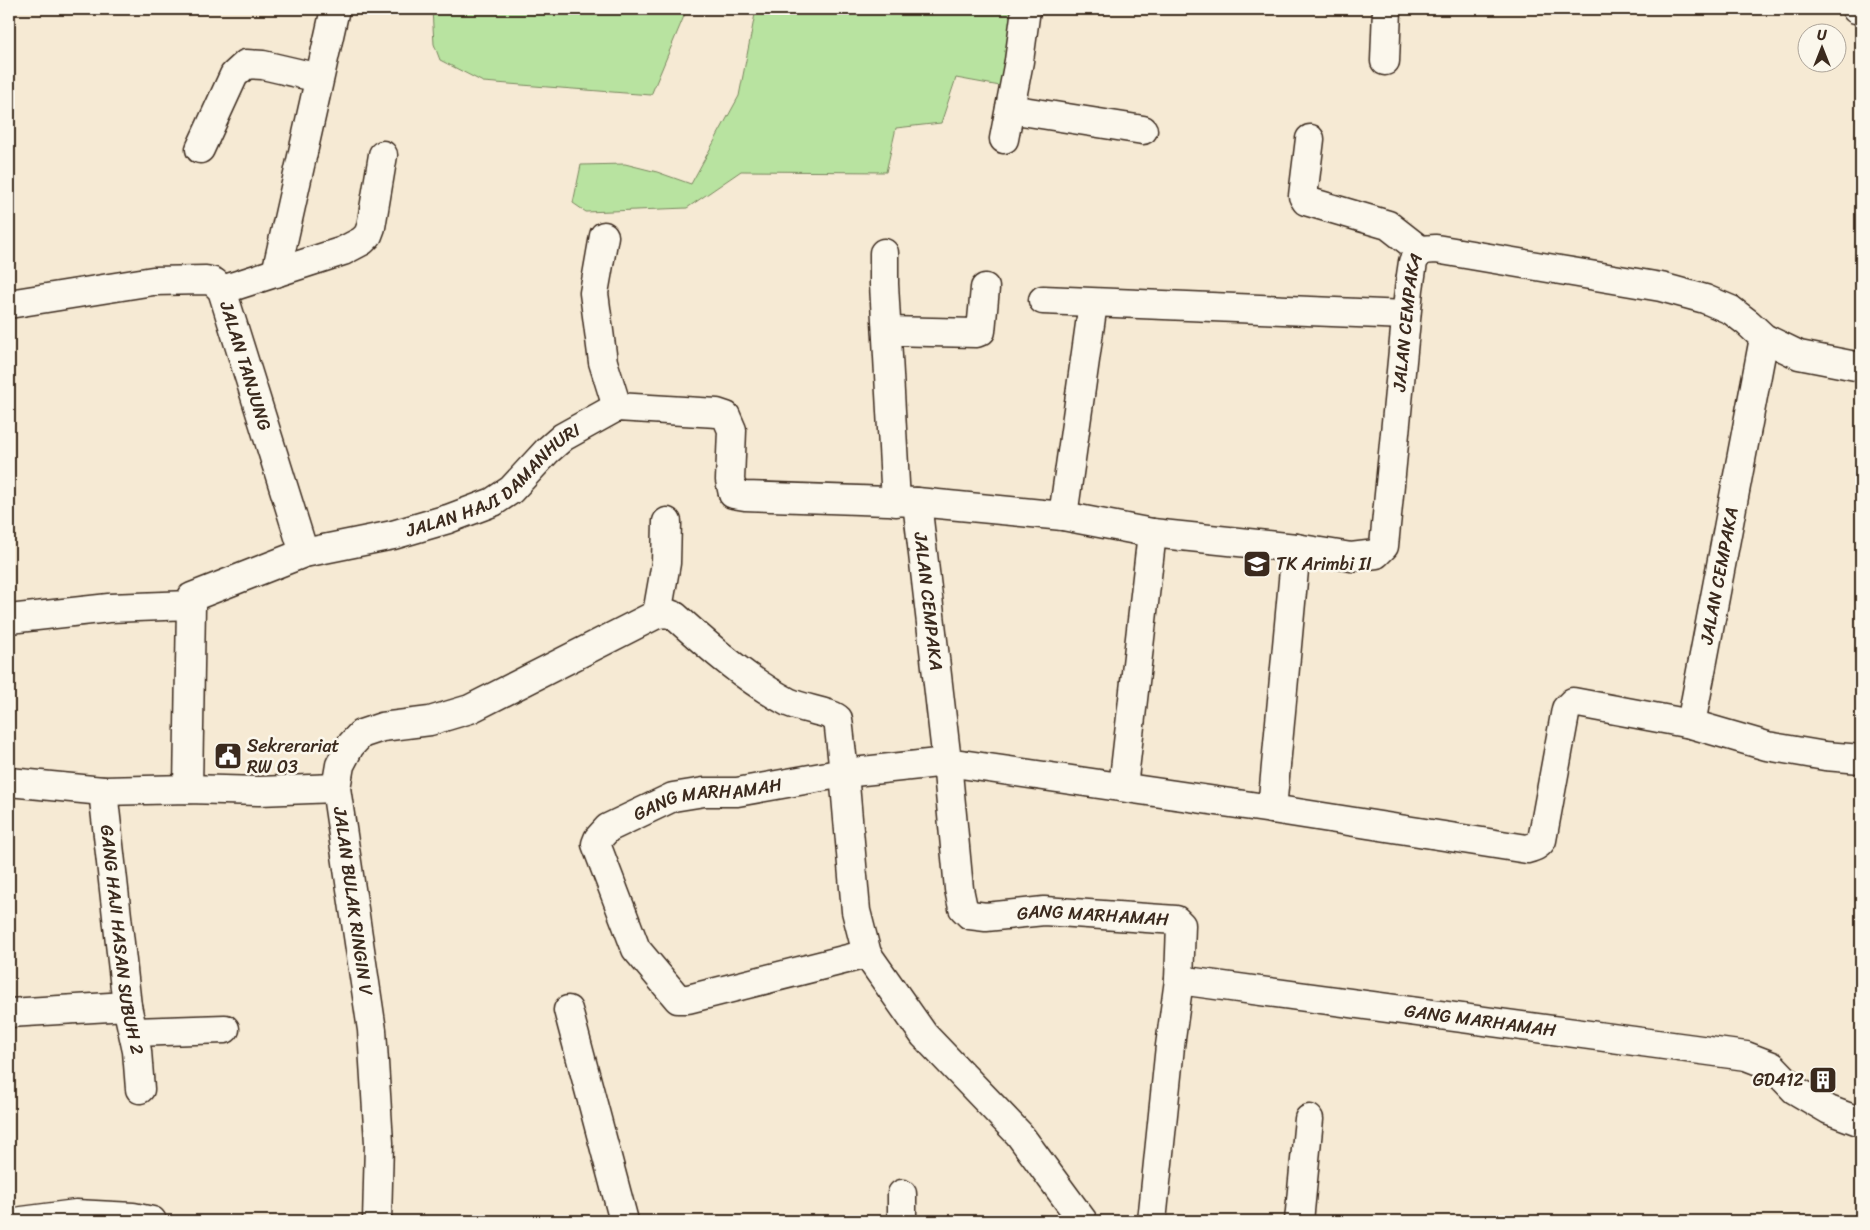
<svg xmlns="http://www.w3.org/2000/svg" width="1870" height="1230" font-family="Sriracha,sans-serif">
<rect width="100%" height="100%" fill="#f6ead4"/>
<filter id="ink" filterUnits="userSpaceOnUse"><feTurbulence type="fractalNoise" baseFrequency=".02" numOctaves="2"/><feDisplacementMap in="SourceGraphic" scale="10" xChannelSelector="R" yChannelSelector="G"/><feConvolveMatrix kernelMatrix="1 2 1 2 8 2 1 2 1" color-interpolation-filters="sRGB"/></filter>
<g filter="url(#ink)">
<g fill="#b8e3a0" stroke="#7a865f">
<path d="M 432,9 L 687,9 L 651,95 L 483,82 L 440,60 L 434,44 Z"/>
<path d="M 756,9 L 1013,9 L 1000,86 L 956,78 L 941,123 L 896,128 L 886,172 L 741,171 L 687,208 L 586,212 L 573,203 L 581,165 L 625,164 L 657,172 L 691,184 L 739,96 Z"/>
</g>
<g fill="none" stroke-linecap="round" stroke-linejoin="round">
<defs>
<g id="minor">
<path d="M 1856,9 L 1861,10"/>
<path d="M 1385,61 L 1387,9"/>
<path d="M 1010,109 L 1143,130"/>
<path d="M 1004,139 L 1019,61 L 1026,9"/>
<path d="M 1310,139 L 1303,196 L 1306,201 L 1388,225 L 1420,250"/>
<path d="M 200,149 L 234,75 L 246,64 L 263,65 L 319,78"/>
<path d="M 604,236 L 594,293 L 603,362 L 617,407"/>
<path d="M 1420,250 L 1436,249 L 1661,287 L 1705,299 L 1731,310 L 1748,323 L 1764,338 L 1799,355 L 1861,367"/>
<path d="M 884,253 L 884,284 L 896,502"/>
<path d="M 276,273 L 335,9"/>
<path d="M 222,290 L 343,251 L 362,241 L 368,235 L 371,227 L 383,155"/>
<path d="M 1043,300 L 1406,315"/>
<path id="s1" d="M 9,304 L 153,281 L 206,280 L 214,282 L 222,290 L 304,553"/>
<path d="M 887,331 L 976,333 L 981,331 L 985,288"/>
<path id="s2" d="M 917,502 L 947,762 L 959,889 L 963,908 L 970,915 L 986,917 L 1044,911 L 1176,920 L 1181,925 L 1179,980 L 1170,1046 L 1152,1221"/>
<path d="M 1063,516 L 1093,303"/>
<path d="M 657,614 L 666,563 L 667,522"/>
<path d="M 9,619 L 109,608 L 191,605"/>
<path id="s3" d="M 1691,724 L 1764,338"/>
<path d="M 9,782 L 103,791 L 188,789 L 259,791 L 336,788"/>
<path d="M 1123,787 L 1152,533"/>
<path id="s4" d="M 188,789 L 191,605 L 192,597 L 304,553 L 393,535 L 448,519 L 493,502 L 511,490 L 547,451 L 563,437 L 617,407 L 717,413 L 726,416 L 732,430 L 730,480 L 733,494 L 745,496 L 917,502 L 1063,516 L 1152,533 L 1296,548 L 1351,557 L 1376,554 L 1384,546 L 1409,289 L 1413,262 L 1420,250"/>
<path id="s5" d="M 103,791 L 127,1006 L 137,1051 L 140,1089"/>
<path d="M 1272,809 L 1527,849 C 1534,847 1538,846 1542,840 L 1566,709 L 1573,702 L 1691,724 L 1767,746 L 1825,756 L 1861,759"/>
<path id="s6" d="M 867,954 L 688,999 L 678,999 L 636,949 L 596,844 L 598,839 L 608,828 L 673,797 L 704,792 L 737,792 L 844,773 L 947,762 L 1272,809 L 1296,548"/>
<path id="s7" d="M 1179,980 L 1746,1056 L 1772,1066 L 1795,1090 L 1829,1110 L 1861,1122"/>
<path d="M 568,1010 L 624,1221"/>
<path d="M 9,1013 L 127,1006"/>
<path d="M 134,1032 L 225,1029"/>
<path d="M 902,1194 L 902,1221"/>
<path d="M 22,1221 L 76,1214 L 133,1217 L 152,1221"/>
<path d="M 377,1221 L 379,1143 L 372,1030 L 336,788 L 340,765 L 350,746 L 361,734 L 382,727 L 430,721 L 470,709 L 657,614 L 667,613 L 675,616 C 708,646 748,681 788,702 C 800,708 833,713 838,719 L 844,773 L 856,911 L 867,954 L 924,1035 L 1019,1134 L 1083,1221"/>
<path d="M 1299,1221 L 1309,1119"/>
</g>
</defs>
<use href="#minor" stroke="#3b2a1e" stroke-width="31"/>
<use href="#minor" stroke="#fbf7ec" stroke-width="28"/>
</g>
</g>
<defs>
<symbol id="school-square" viewBox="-11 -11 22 22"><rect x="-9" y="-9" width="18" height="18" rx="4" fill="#3b2a1e" stroke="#fbf7ec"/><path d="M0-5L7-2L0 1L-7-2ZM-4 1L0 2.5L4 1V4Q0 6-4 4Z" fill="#fff"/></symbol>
<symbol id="civic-square" viewBox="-11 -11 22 22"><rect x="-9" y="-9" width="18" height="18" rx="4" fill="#3b2a1e" stroke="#fbf7ec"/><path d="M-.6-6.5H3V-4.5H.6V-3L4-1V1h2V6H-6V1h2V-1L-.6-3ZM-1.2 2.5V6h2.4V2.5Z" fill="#fff"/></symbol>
<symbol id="building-square" viewBox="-11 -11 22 22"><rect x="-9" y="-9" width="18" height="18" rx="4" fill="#3b2a1e" stroke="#fbf7ec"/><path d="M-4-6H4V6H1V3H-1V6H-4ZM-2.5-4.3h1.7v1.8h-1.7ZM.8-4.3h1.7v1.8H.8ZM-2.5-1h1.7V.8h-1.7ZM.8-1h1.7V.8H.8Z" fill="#fff"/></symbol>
</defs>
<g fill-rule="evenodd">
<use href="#school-square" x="1241" y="548" width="32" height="32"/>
<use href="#civic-square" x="212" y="740" width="32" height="32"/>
<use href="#building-square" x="1807" y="1064" width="32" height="32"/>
</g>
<g text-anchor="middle" stroke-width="5" stroke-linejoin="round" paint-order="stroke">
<g font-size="18" fill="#3b2a1e" stroke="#fbf7ec">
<text dy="6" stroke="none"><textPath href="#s4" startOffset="1739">JALAN CEMPAKA</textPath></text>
<text dy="6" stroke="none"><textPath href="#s1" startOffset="298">JALAN TANJUNG</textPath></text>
<text dy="6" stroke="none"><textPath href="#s4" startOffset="520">JALAN HAJI DAMANHURI</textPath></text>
<text dy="6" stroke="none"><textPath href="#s3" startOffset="151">JALAN CEMPAKA</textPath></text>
<text dy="6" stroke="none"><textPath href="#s2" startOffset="100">JALAN CEMPAKA</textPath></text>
<text dy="6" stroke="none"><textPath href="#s6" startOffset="498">GANG MARHAMAH</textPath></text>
<text transform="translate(353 901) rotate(82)" y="6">JALAN BULAK RINGIN V</text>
<text dy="6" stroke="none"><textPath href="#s2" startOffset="542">GANG MARHAMAH</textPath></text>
<text dy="6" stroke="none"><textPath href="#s5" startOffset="150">GANG HAJI HASAN SUBUH 2</textPath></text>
<text dy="6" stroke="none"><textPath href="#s7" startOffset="304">GANG MARHAMAH</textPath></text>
</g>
<g font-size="18" fill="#3b2a1e" stroke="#fbf7ec" text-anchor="start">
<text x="1276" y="570">TK Arimbi II</text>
<text x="247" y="752">Sekrerariat<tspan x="247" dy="21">RW 03</tspan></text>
<text x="1804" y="1086" text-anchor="end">GD412</text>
</g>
</g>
<rect width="1870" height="1230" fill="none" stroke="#fbf7ec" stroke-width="30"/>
<rect x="15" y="15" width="1840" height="1200" fill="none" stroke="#3b2a1e" stroke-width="2" filter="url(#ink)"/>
<g transform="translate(1822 48)"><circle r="24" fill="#fbf7ec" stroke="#aea59a"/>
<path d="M0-4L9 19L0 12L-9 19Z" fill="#3b2a1e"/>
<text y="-8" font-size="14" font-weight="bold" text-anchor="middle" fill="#3b2a1e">U</text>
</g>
</svg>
